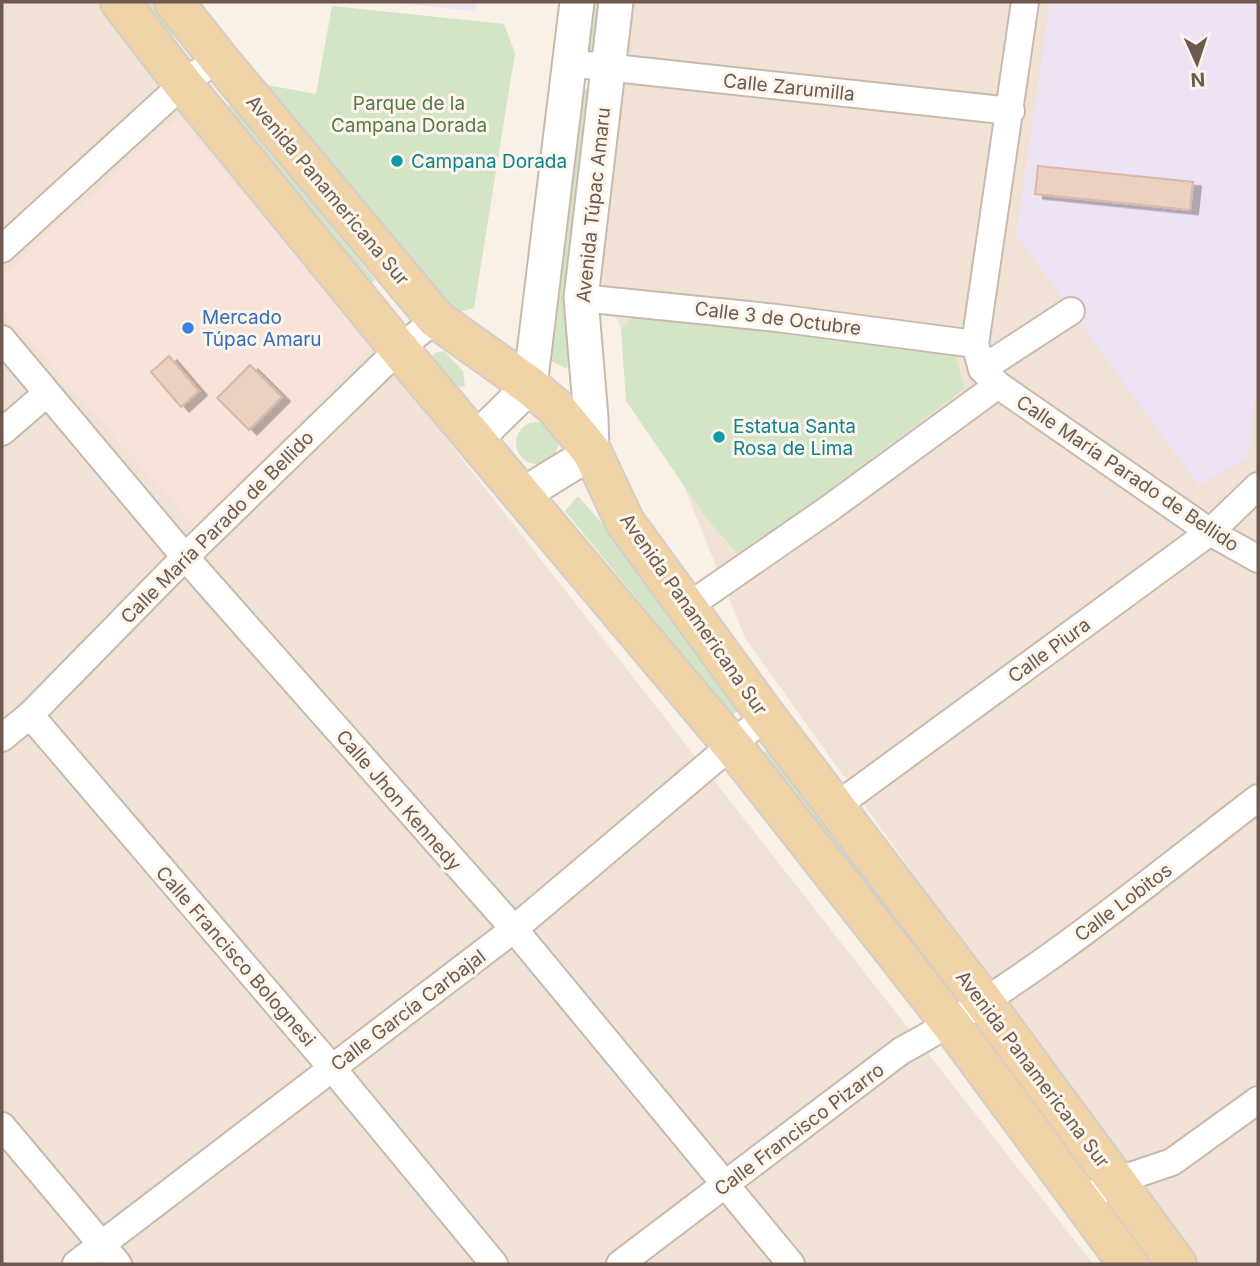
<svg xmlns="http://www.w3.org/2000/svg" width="1260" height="1266" font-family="Inter,sans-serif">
<defs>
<filter id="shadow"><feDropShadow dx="8" dy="4.5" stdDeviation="0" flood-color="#0004"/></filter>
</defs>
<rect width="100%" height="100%" fill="#f9f1e5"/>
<g fill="#f0e3d5">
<path d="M 2,2 L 104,2 L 1093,1264 L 2,1264 Z"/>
<path d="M 615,2 L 1258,2 L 1258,1264 L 1192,1264 L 745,638 L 595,265 Z"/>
</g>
<path fill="#f8e3da" d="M 178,117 L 374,347 L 194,526 L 2,309 L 2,276 Z"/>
<g fill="#eee2f5">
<path d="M 387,2 L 477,2 L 475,11 Z"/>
<path d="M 1050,2 L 1258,2 L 1258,369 L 1248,459 L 1198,485 L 1016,235 Z"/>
</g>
<g fill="#d3e5c6">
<path d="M 134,2 L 153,2 L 176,32 L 165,41 Z"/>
<path d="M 585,2 L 607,2 L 600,54 L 579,52 Z"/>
<path d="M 332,6 L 504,24 L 515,53 L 474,308 L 452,314 L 251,82 L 316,94 Z"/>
<path d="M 578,88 L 598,91 L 567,369 L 551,361 Z"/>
<path d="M 231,104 L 375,280 L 363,291 L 217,115 Z"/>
<path d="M 638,311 L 953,348 L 965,388 L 821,497 L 737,553 L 706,518 L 626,401 L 621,329 Z"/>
<path d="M 444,351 L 463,371 L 465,386 L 452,388 L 429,365 L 434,353 Z"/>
<circle cx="537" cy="443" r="21"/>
<path d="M 578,496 L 608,530 L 741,709 L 732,715 L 565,511 Z"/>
<path d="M 771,748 L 963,998 L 954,1005 L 762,754 Z"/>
</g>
<g fill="#ebd1c0" stroke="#dbb8a3" stroke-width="2" filter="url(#shadow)">
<path d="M 1038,166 L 1193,182 L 1190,210 L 1035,194 Z"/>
<path d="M 169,356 L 199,391 L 181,407 L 151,372 Z"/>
<path d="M 250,365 L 282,397 L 249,430 L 217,398 Z"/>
</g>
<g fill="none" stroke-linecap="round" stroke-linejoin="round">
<defs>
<g id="minor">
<path d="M 1025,2 L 975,344 L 982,369 L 998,385 L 1210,532 L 1258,559"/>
<path d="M 568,63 L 1011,111"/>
<path d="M 2,249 L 183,84 L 218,58"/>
<path d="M 581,298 L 777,318 L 975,344"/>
<path d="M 2,339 L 185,557 L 514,929 L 791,1264"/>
<path d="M 982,369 L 1071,311"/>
<path d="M 2,432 L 46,394"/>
<path d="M 687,607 L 830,508 L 998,385"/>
<path d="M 30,715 L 332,1068 L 494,1264"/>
<path d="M 2,738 L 30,715 L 185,557 L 399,349 L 436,319"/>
<path d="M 835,807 L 1210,532 L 1258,486"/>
<path d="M 2,1126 L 118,1264"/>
<path d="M 1081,1202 L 1116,1181 L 1172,1162 L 1258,1100"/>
<path d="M 76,1264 L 514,929 L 766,716"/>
<path d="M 620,1264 L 901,1051 C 1030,981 1142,887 1258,798"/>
</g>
<g id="tertiary">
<path d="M 476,439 L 530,386 L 577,2"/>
<path d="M 522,495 L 592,452 L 591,418 L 581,298 L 616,2"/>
</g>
<g id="primary">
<path d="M 120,2 L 183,84 L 399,349 L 731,744 L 951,1024 L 1128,1264"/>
<path d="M 174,2 L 218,58 L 436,319 L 530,386 L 555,407 L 592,452 L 625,522 L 766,716 L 984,1002 L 1177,1264"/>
</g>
</defs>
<use href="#minor" stroke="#c9b9ad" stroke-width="30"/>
<use href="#tertiary" stroke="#c9b9ad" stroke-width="37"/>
<use href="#primary" stroke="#d4cdca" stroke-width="42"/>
<use href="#minor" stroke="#fff" stroke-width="26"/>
<use href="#tertiary" stroke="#fff" stroke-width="33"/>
<use href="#primary" stroke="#f0d3a6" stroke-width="38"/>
</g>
<g fill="#0f9aa8" stroke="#fcf5eb" stroke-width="2.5">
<circle cx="397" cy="161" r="7"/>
<circle cx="719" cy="437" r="7"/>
</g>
<circle fill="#3f7fe0" stroke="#fcf5eb" stroke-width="2.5" cx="188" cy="328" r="7"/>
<g text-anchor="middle" stroke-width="6" stroke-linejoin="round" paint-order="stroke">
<g font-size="19" fill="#6f594e" stroke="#fcf5eb">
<text transform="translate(789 87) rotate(6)" y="7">Calle Zarumilla</text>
<text transform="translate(328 190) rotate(50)" y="7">Avenida Panamericana Sur</text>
<text transform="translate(593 205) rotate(-84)" y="7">Avenida Túpac Amaru</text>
<text transform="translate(778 318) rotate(7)" y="7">Calle 3 de Octubre</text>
<text transform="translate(1128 473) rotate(34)" y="7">Calle María Parado de Bellido</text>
<text transform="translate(217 527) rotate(-45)" y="7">Calle María Parado de Bellido</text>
<text transform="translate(694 614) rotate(55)" y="7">Avenida Panamericana Sur</text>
<text transform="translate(1049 650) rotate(-36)" y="7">Calle Piura</text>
<text transform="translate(399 800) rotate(49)" y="7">Calle Jhon Kennedy</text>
<text transform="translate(1123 902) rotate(-37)" y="7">Calle Lobitos</text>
<text transform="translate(236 956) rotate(49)" y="7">Calle Francisco Bolognesi</text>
<text transform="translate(408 1010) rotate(-37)" y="7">Calle García Carbajal</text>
<text transform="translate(1033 1069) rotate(53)" y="7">Avenida Panamericana Sur</text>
<text transform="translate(799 1129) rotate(-37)" y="7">Calle Francisco Pizarro</text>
</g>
<g font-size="19" fill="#58794b" stroke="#fcf5eb">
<text x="409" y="110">Parque de la<tspan x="409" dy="22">Campana Dorada</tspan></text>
</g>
<g font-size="19" fill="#0d838f" stroke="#fcf5eb" text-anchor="start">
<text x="411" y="168">Campana Dorada</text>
<text x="733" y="433">Estatua Santa<tspan x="733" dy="22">Rosa de Lima</tspan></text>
</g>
<g font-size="19" fill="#366cbe" stroke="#fcf5eb" text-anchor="start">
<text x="202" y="324">Mercado<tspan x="202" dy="22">Túpac Amaru</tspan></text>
</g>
</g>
<rect width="1260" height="1266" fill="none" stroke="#6f594e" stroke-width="7"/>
<g transform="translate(1197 63) rotate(177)" stroke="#fcf5eb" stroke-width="5" paint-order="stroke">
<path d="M0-5L12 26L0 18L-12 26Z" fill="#6f594e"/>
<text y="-10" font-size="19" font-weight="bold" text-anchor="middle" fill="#6f594e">N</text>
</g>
</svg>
